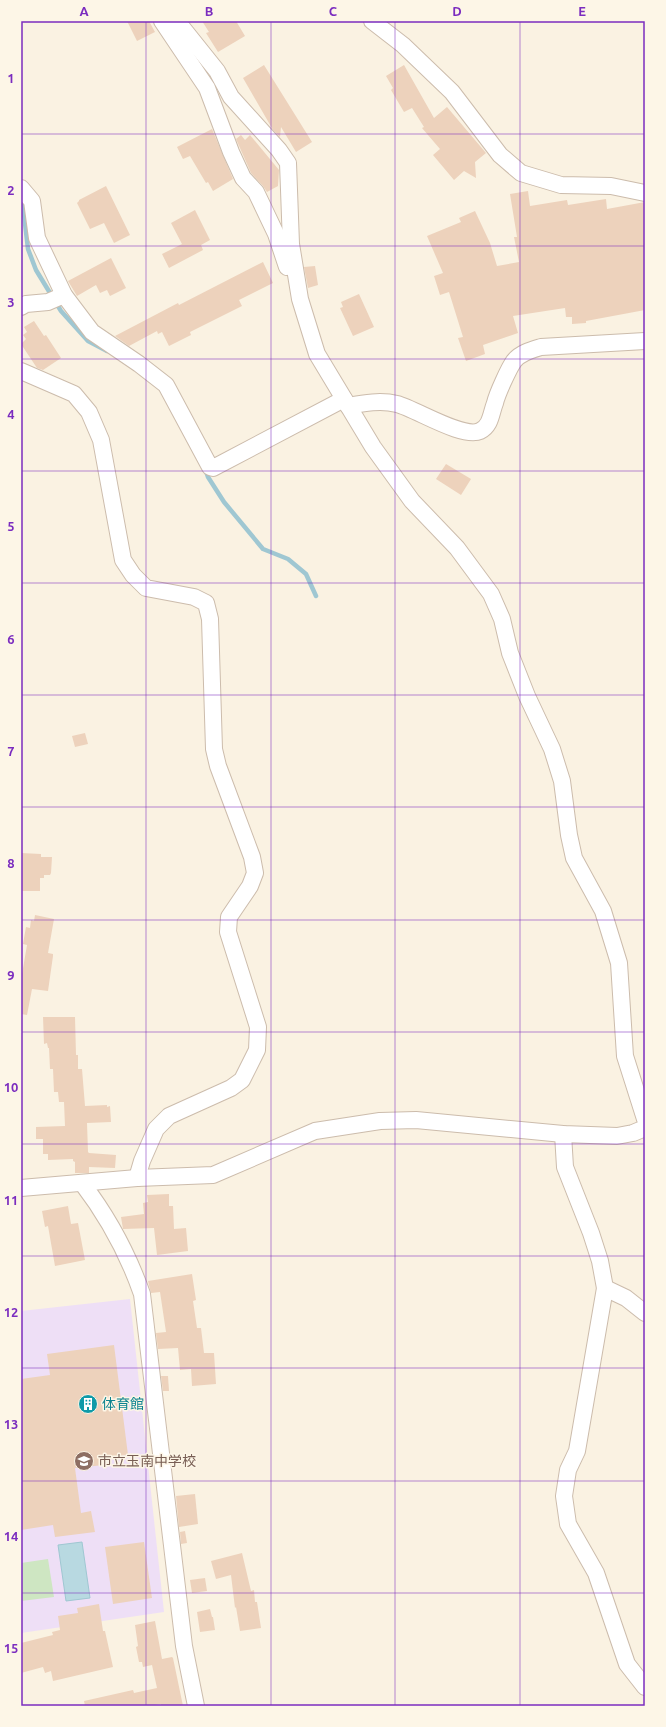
<svg xmlns="http://www.w3.org/2000/svg" width="666" height="1727" font-family="Ubuntu,'Noto Sans JP',sans-serif">
<rect width="100%" height="100%" fill="#faf2e2"/>
<path fill="#eedff6" d="M 130,1299 L 164,1612 L 21,1633 L 21,1311 Z"/>
<path fill="#cee6c2" d="M 48,1559 L 54,1597 L 21,1601 L 21,1563 Z"/>
<path fill="#b8d9e1" stroke="#9fc7d2" d="M 82,1542 L 90,1598 L 66,1601 L 58,1545 Z"/>
<g fill="none" stroke-linecap="round" stroke-linejoin="round">
<g stroke="#9fc7d2" stroke-width="4.5">
<path d="M 21,200 L 23,206 L 28,249 L 36,270 L 61,311 L 88,341 L 107,351"/>
<path d="M 205,468 L 208,477 L 224,502 L 263,549 L 288,559 L 306,574 L 316,596"/>
</g>
</g>
<g fill="#edd2bc">
<path d="M 127,21 L 149,21 L 155,32 L 137,41 Z"/>
<path d="M 202,21 L 236,21 L 245,36 L 218,52 L 206,33 L 209,32 Z"/>
<path d="M 264,65 L 312,142 L 296,152 L 281,127 L 280,137 L 273,130 L 243,78 Z"/>
<path d="M 404,65 L 434,118 L 447,107 L 486,153 L 475,162 L 476,178 L 464,171 L 454,180 L 433,155 L 440,149 L 422,128 L 424,127 L 412,108 L 404,112 L 391,90 L 393,88 L 386,76 Z"/>
<path d="M 212,129 L 233,179 L 213,191 L 208,182 L 206,183 L 190,156 L 183,159 L 177,147 Z"/>
<path d="M 241,135 L 245,140 L 250,135 L 279,170 L 278,186 L 267,192 L 263,186 L 251,173 L 236,139 Z"/>
<path d="M 106,186 L 130,235 L 114,243 L 104,223 L 90,229 L 77,203 L 79,201 L 79,200 Z"/>
<path d="M 528,191 L 530,206 L 567,200 L 568,205 L 606,199 L 607,209 L 645,202 L 645,310 L 586,321 L 586,323 L 572,324 L 572,317 L 566,317 L 565,308 L 513,316 L 518,333 L 483,345 L 485,354 L 466,361 L 458,338 L 463,337 L 449,292 L 440,295 L 434,276 L 443,273 L 427,236 L 461,222 L 459,218 L 475,211 L 490,243 L 497,266 L 519,262 L 514,237 L 517,237 L 510,194 Z"/>
<path d="M 195,210 L 210,240 L 201,245 L 203,250 L 169,268 L 162,254 L 182,244 L 171,223 Z"/>
<path d="M 111,258 L 126,288 L 110,296 L 107,290 L 100,293 L 96,285 L 77,296 L 68,281 Z"/>
<path d="M 263,262 L 273,283 L 239,300 L 242,306 L 190,332 L 191,335 L 169,346 L 162,332 L 158,334 L 157,331 L 129,346 L 115,336 L 178,303 L 179,305 Z"/>
<path d="M 315,266 L 318,285 L 308,288 L 304,267 Z"/>
<path d="M 359,294 L 374,327 L 353,336 L 340,308 L 343,307 L 341,302 Z"/>
<path d="M 34,321 L 44,336 L 46,335 L 61,358 L 43,370 L 37,368 L 21,344 L 26,339 L 23,335 L 27,332 L 24,327 Z"/>
<path d="M 446,464 L 471,479 L 461,495 L 436,479 Z"/>
<path d="M 85,733 L 88,744 L 75,747 L 72,736 Z"/>
<path d="M 21,853 L 41,854 L 41,857 L 52,857 L 51,873 L 50,875 L 44,875 L 44,878 L 40,878 L 40,891 L 21,891 Z"/>
<path d="M 35,915 L 54,919 L 48,953 L 53,954 L 53,956 L 48,991 L 32,989 L 27,1015 L 21,1014 L 21,980 L 27,945 L 23,944 L 26,927 L 30,928 L 31,920 L 34,921 Z"/>
<path d="M 43,1017 L 75,1017 L 76,1055 L 78,1055 L 78,1069 L 82,1069 L 85,1106 L 107,1105 L 107,1107 L 110,1106 L 111,1122 L 87,1123 L 88,1152 L 89,1153 L 116,1155 L 115,1168 L 89,1167 L 89,1173 L 75,1173 L 75,1162 L 73,1161 L 73,1159 L 48,1160 L 48,1154 L 43,1154 L 43,1139 L 36,1139 L 36,1127 L 65,1126 L 64,1102 L 59,1102 L 58,1092 L 54,1092 L 53,1069 L 50,1069 L 49,1048 L 48,1048 L 47,1043 L 44,1044 Z"/>
<path d="M 169,1194 L 169,1206 L 173,1206 L 174,1229 L 186,1228 L 188,1251 L 157,1255 L 154,1228 L 123,1229 L 121,1217 L 144,1214 L 143,1203 L 148,1202 L 147,1195 Z"/>
<path d="M 68,1206 L 71,1224 L 78,1223 L 85,1260 L 55,1266 L 48,1226 L 45,1227 L 42,1211 Z"/>
<path d="M 192,1274 L 196,1300 L 193,1301 L 197,1328 L 201,1328 L 204,1353 L 214,1353 L 216,1384 L 192,1386 L 191,1369 L 180,1370 L 178,1348 L 158,1349 L 156,1333 L 166,1332 L 160,1292 L 151,1293 L 148,1281 Z"/>
<path d="M 114,1345 L 128,1455 L 103,1458 L 104,1465 L 75,1468 L 81,1513 L 91,1511 L 95,1532 L 55,1537 L 53,1525 L 21,1530 L 21,1379 L 50,1375 L 47,1354 Z"/>
<path d="M 161,1376 L 168,1376 L 169,1391 L 163,1391 Z"/>
<path d="M 195,1494 L 198,1524 L 179,1527 L 176,1496 Z"/>
<path d="M 185,1531 L 187,1543 L 181,1544 L 180,1532 Z"/>
<path d="M 144,1542 L 152,1598 L 113,1604 L 105,1547 Z"/>
<path d="M 242,1553 L 251,1591 L 254,1590 L 255,1602 L 257,1602 L 261,1628 L 240,1631 L 236,1607 L 235,1608 L 231,1575 L 216,1579 L 211,1561 Z"/>
<path d="M 205,1578 L 207,1591 L 192,1593 L 190,1580 Z"/>
<path d="M 99,1604 L 103,1631 L 105,1631 L 113,1667 L 53,1681 L 51,1671 L 45,1673 L 43,1667 L 21,1673 L 21,1643 L 53,1635 L 52,1632 L 60,1630 L 58,1616 L 78,1613 L 77,1608 Z"/>
<path d="M 210,1609 L 212,1617 L 213,1617 L 215,1630 L 200,1632 L 197,1612 Z"/>
<path d="M 155,1621 L 162,1659 L 172,1657 L 173,1658 L 183,1706 L 161,1706 L 161,1704 L 148,1706 L 85,1706 L 84,1701 L 133,1690 L 134,1693 L 157,1688 L 152,1665 L 143,1667 L 142,1662 L 139,1662 L 136,1647 L 138,1646 L 135,1625 Z"/>
</g>
<g fill="none" stroke-linecap="round" stroke-linejoin="round">
<defs>
<g id="street">
<path d="M 162,21 L 207,88 L 231,152 L 243,178 L 256,192 L 276,234 L 287,267"/>
<path d="M 177,21 L 217,71 L 231,97 L 279,150 L 288,163 L 291,244 L 300,299 L 317,354 L 373,447 L 412,501 L 457,548 L 491,594 L 502,619 L 510,653 L 527,696 L 552,749 L 562,781 L 569,835 L 574,858 L 603,911 L 619,963 L 625,1056 L 645,1119"/>
<path d="M 372,21 L 403,45 L 452,92 L 500,155 L 521,173 L 561,185 L 611,186 L 645,193"/>
<path d="M 21,188 L 32,201 L 37,238 L 64,295 L 92,332 L 139,364 L 166,385 L 210,467 L 213,468 L 344,399"/>
<path d="M 21,307 L 26,304 L 48,302 L 64,295"/>
<path d="M 21,371 L 74,394 L 89,412 L 101,440 L 123,560 L 133,575 L 146,588 L 194,597 L 206,603 L 210,619 L 214,749 L 218,766 L 252,857 L 255,873 L 250,886 L 229,917 L 228,932 L 258,1027 L 257,1050 L 242,1080 L 231,1088 L 169,1116 L 156,1129 L 142,1161 L 137,1178"/>
<path d="M 348,406 C 364,403 381,400 397,404 C 416,409 463,439 480,431 C 491,426 491,413 495,403 C 497,394 509,368 514,361 C 520,353 531,350 541,347 L 645,341"/>
<path d="M 563,1134 L 565,1167 L 591,1233 L 600,1261 L 605,1288 L 577,1451 L 568,1470 L 564,1496 L 568,1524 L 596,1573 L 627,1664 L 645,1687"/>
<path d="M 82,1183 C 108,1217 128,1254 142,1294 L 184,1646 L 196,1706"/>
<path d="M 21,1188 L 137,1178 L 213,1175 L 315,1131 L 380,1121 L 416,1120 L 563,1134 L 617,1136 L 633,1133 L 645,1128"/>
<path d="M 605,1288 L 626,1298 L 645,1313"/>
</g>
</defs>
<use href="#street" stroke="#ccbcac" stroke-width="18"/>
<use href="#street" stroke="#fff" stroke-width="16"/>
</g>
<path fill="none" stroke="#7b2cbf" stroke-width="1" stroke-opacity="0.55" d="M 146,21 L 146,1706M 271,21 L 271,1706M 395,21 L 395,1706M 520,21 L 520,1706M 21,134 L 645,134M 21,246 L 645,246M 21,359 L 645,359M 21,471 L 645,471M 21,583 L 645,583M 21,695 L 645,695M 21,807 L 645,807M 21,920 L 645,920M 21,1032 L 645,1032M 21,1144 L 645,1144M 21,1256 L 645,1256M 21,1368 L 645,1368M 21,1481 L 645,1481M 21,1593 L 645,1593"/>
<defs>
<symbol id="building-disc" viewBox="-11 -11 22 22"><circle r="9.5" fill="#0f9aa8" stroke="#fdf6e7"/><path d="M-4-6H4V6H1V3H-1V6H-4ZM-2.5-4.3h1.7v1.8h-1.7ZM.8-4.3h1.7v1.8H.8ZM-2.5-1h1.7V.8h-1.7ZM.8-1h1.7V.8H.8Z" fill="#fff"/></symbol>
<symbol id="school-disc" viewBox="-11 -11 22 22"><circle r="9.5" fill="#8d6e63" stroke="#fdf6e7"/><path d="M0-5L7-2L0 1L-7-2ZM-4 1L0 2.5L4 1V4Q0 6-4 4Z" fill="#fff"/></symbol>
</defs>
<g fill-rule="evenodd">
<use href="#building-disc" x="77" y="1393" width="22" height="22"/>
<use href="#school-disc" x="73" y="1450" width="22" height="22"/>
</g>
<g text-anchor="middle" stroke-width="3" stroke-linejoin="round" paint-order="stroke">
<g font-size="14" fill="#0d838f" stroke="#fdf6e7" text-anchor="start">
<text x="102" y="1409">体育館</text>
</g>
<g font-size="14" fill="#785e54" stroke="#fdf6e7" text-anchor="start">
<text x="98" y="1466">市立玉南中学校</text>
</g>
</g>
<rect width="666" height="1727" fill="none" stroke="#fdf6e7" stroke-width="44"/>
<rect x="22" y="22" width="622" height="1683" fill="none" stroke="#7b2cbf" stroke-width="1.5"/>
<g font-size="13" text-anchor="middle" font-weight="bold" fill="#7b2cbf">
<text x="84" y="16">A</text>
<text x="209" y="16">B</text>
<text x="333" y="16">C</text>
<text x="457" y="16">D</text>
<text x="582" y="16">E</text>
<text x="11" y="83">1</text>
<text x="11" y="195">2</text>
<text x="11" y="307">3</text>
<text x="11" y="419">4</text>
<text x="11" y="531">5</text>
<text x="11" y="644">6</text>
<text x="11" y="756">7</text>
<text x="11" y="868">8</text>
<text x="11" y="980">9</text>
<text x="11" y="1092">10</text>
<text x="11" y="1205">11</text>
<text x="11" y="1317">12</text>
<text x="11" y="1429">13</text>
<text x="11" y="1541">14</text>
<text x="11" y="1653">15</text>
</g>
</svg>
